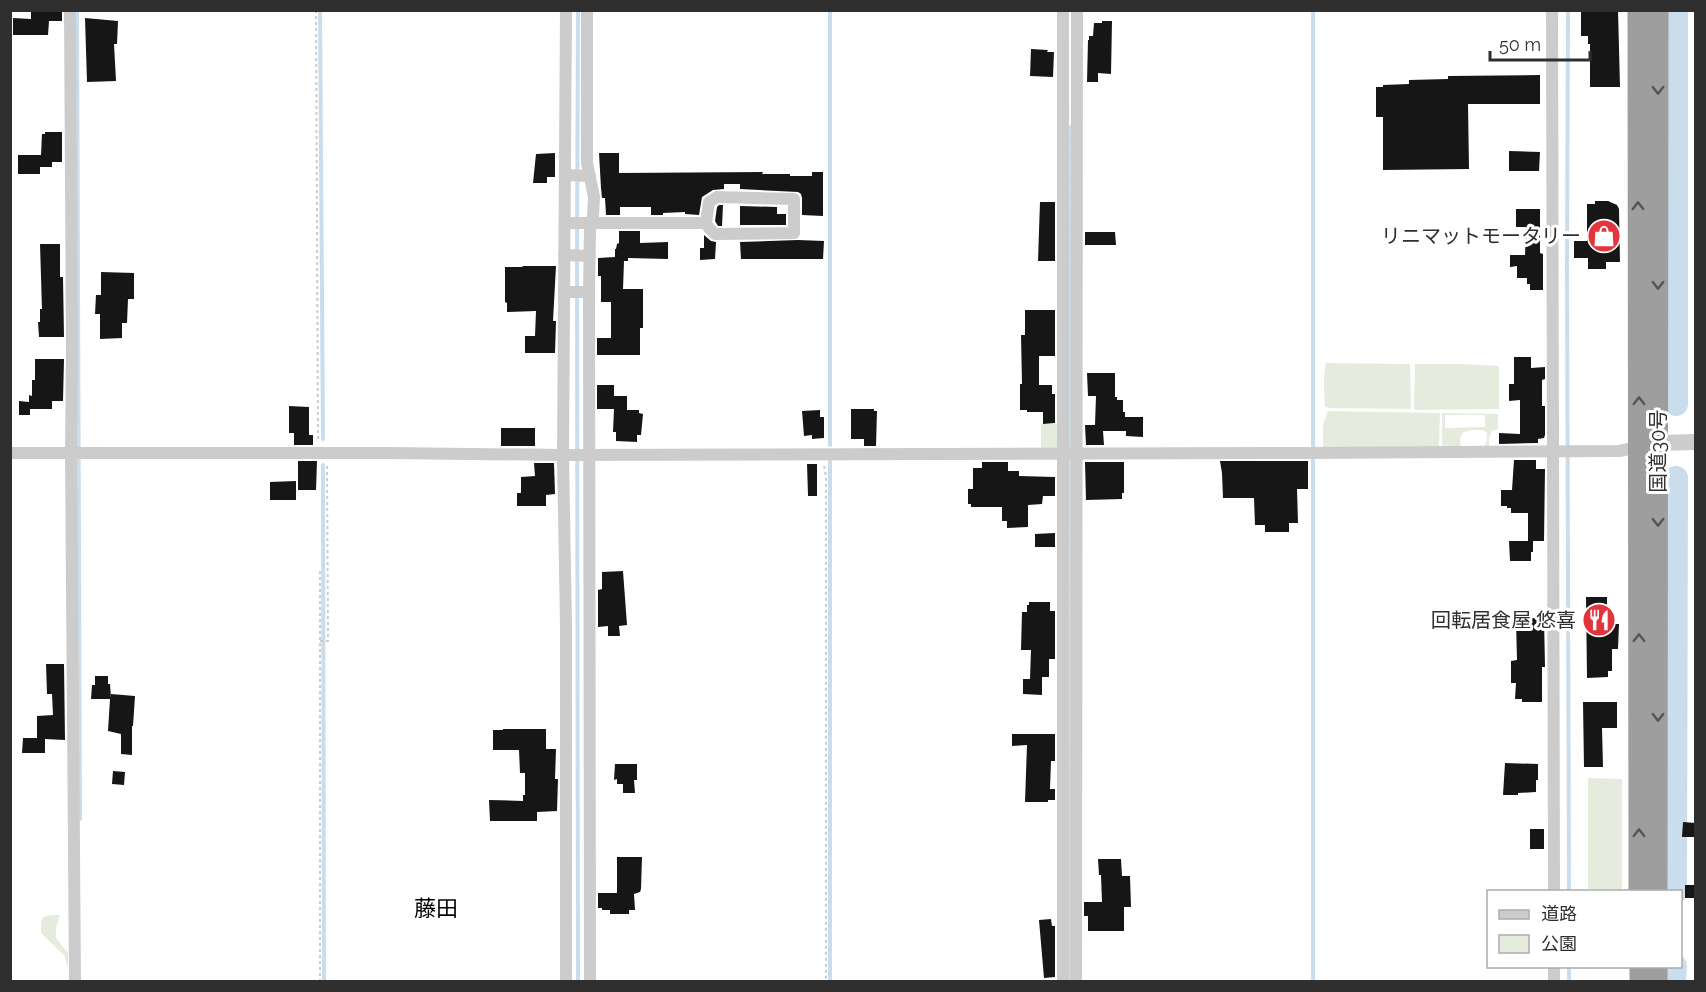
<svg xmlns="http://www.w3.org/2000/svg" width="1706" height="992" font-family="Raleway,'Noto Sans JP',sans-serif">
<rect width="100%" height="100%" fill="#fff"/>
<g fill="#e5ecdd" fill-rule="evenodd">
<path d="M 1326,363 L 1410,364 L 1411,409 L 1328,408 L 1325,406 C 1324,391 1323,377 1326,363 Z"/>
<path d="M 1415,364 L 1461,364 L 1499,366 L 1499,409 L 1415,410 L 1414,408 Z"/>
<path d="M 1328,411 L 1440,413 L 1439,447 L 1323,448 L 1323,425 Z"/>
<path d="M 1442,413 L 1498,414 L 1498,429 L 1492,431 L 1489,438 L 1489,448 L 1442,448 ZM 1445,415 L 1485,415 L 1485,427 L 1445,428 ZM 1483,430 L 1487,433 L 1487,441 L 1484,446 L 1461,446 C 1457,428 1471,430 1483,430 Z"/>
<path d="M 1041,424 L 1058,424 L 1058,447 L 1055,449 L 1041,449 Z"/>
<path d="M 1588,778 L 1622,779 L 1622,889 L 1588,889 Z"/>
<path d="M 51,915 L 60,915 L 56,928 L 56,938 L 68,953 L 68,968 L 64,955 L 41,933 L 41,922 L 43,917 Z"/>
</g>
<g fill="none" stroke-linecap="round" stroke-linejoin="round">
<g stroke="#c9ddec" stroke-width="4">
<path d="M 77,10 L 80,819"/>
<path d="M 320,10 L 323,439"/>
<path d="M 830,10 L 830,445"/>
<path d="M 1568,10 L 1567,269 L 1569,892"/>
<path d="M 577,252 L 578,10"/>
<path d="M 577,259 L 578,982"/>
<path d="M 323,465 L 324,982"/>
<path d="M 830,982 L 830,459"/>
<path d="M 1069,982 L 1071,127"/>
<path d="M 1313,982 L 1313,10"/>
<path d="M 1569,982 L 1569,966"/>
</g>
<g stroke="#c9ddec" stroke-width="24">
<path d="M 1676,404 L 1676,10"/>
<path d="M 1675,892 L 1676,478"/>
<path d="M 1674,982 L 1675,966"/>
</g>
</g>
<g fill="#161616">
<path d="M 31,10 L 62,10 L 62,21 L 49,21 L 48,35 L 13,35 L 13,18 L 31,19 Z"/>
<path d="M 1581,10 L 1618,10 L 1620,87 L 1590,87 L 1590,44 L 1588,44 L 1588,36 L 1581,36 Z"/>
<path d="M 85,18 L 118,21 L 117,44 L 114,44 L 116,81 L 87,82 Z"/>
<path d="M 1102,21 L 1112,21 L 1111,74 L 1098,73 L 1098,82 L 1087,82 L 1088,40 L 1089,40 L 1089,36 L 1093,36 L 1094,23 L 1102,23 Z"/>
<path d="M 1031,49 L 1048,50 L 1047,52 L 1054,52 L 1053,77 L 1030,76 Z"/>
<path d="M 1540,75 L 1540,104 L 1468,104 L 1469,169 L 1383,170 L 1383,117 L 1376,117 L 1376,87 L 1383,87 L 1383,85 L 1409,84 L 1409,80 L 1448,79 L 1448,76 Z"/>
<path d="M 45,132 L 62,132 L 62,162 L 52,162 L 52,167 L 40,167 L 40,174 L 18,174 L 18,155 L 41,155 L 42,134 L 45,134 Z"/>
<path d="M 1509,151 L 1540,152 L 1539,171 L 1509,171 Z"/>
<path d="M 555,153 L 555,177 L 547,177 L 547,183 L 533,183 L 536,154 Z"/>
<path d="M 599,153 L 619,153 L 619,173 L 763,172 L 762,174 L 790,174 L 790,176 L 812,176 L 812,172 L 823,172 L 823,216 L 802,215 L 802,198 L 801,194 L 798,192 L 740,189 L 740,184 L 724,184 L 724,189 L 713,190 L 702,197 L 699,215 L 685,214 L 685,212 L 663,213 L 663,215 L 651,215 L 651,207 L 620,207 L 620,215 L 606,215 L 605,198 L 602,198 L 601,188 Z"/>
<path d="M 1595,201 L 1608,201 L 1617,205 L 1619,209 L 1620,262 L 1606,262 L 1606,269 L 1588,269 L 1588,258 L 1574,258 L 1574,241 L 1587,241 L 1587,204 L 1595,204 Z"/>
<path d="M 1040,202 L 1055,202 L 1055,261 L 1038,261 Z"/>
<path d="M 719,205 L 723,205 L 722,226 L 718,226 L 715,221 L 717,207 Z"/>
<path d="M 740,206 L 777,207 L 777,214 L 786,214 L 786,225 L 740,225 Z"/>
<path d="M 1516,209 L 1540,209 L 1540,253 L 1543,254 L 1543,290 L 1530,290 L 1530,284 L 1527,284 L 1527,278 L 1517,278 L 1517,266 L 1510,267 L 1510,255 L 1525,255 L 1526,227 L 1516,227 Z"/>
<path d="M 619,231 L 640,231 L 640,243 L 668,242 L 668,259 L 628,258 L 628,261 L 624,261 L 623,289 L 643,289 L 643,328 L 640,328 L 640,355 L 597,355 L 597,338 L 611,338 L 611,302 L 601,302 L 601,276 L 598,276 L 598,258 L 615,257 L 615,249 L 616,249 L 617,244 L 619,243 Z"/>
<path d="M 1085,232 L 1115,232 L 1116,245 L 1085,245 Z"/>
<path d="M 704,235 L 711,241 L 716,242 L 715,259 L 700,260 L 700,248 L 704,248 Z"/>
<path d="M 798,240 L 824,241 L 823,259 L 741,259 L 740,242 Z"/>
<path d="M 40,244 L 60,244 L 60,277 L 63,277 L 64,337 L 39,337 L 38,322 L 40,322 L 40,309 L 42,309 Z"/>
<path d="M 522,266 L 556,266 L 553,321 L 556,321 L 555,353 L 525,353 L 525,336 L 535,336 L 536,311 L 507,312 L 507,303 L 505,302 L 505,267 L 523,267 Z"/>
<path d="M 101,272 L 134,273 L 134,299 L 128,299 L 127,323 L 122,323 L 122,338 L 100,339 L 100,314 L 95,314 L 96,295 L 101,295 Z"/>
<path d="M 1025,310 L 1055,310 L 1055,356 L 1039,356 L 1039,385 L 1052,385 L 1052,394 L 1055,394 L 1055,423 L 1043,424 L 1043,412 L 1027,412 L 1027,410 L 1020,410 L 1020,384 L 1022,384 L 1021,335 L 1025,335 Z"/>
<path d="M 1514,357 L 1531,357 L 1531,368 L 1545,367 L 1545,379 L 1542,380 L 1542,406 L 1545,406 L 1545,435 L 1544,438 L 1538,439 L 1538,443 L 1499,444 L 1499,433 L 1520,434 L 1520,400 L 1509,401 L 1509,384 L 1514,384 Z"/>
<path d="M 35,359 L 64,359 L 63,401 L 52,401 L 52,409 L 30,409 L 30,415 L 19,415 L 19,401 L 29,402 L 29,395 L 32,396 L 32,380 L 35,380 Z"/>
<path d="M 1087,373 L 1115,373 L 1115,397 L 1117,397 L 1117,400 L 1123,400 L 1123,412 L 1125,412 L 1125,417 L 1143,417 L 1143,437 L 1126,436 L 1126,431 L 1103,431 L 1104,445 L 1086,445 L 1085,425 L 1095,425 L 1096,396 L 1088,396 Z"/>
<path d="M 597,385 L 614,385 L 614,396 L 627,396 L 627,410 L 639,410 L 639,413 L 643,414 L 641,435 L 637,435 L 637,442 L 616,441 L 616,432 L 613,432 L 614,409 L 597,409 Z"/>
<path d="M 289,406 L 309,407 L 309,435 L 313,435 L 313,445 L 294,445 L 294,433 L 289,433 Z"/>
<path d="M 851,409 L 874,409 L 874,411 L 877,411 L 876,446 L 864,446 L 864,439 L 851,439 Z"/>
<path d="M 820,410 L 820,417 L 824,417 L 824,438 L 812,439 L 812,435 L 804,436 L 802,411 Z"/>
<rect x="501" y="428" width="34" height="18"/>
<path d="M 1514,460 L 1536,460 L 1536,469 L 1545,469 L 1544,541 L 1528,541 L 1528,513 L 1511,513 L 1511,508 L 1507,508 L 1507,506 L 1501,506 L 1501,490 L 1512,490 Z"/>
<path d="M 298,461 L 317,461 L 316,490 L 298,490 Z"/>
<path d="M 1220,461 L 1308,461 L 1308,489 L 1297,489 L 1298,523 L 1289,523 L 1289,532 L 1265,532 L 1265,525 L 1255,525 L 1254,498 L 1223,498 L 1222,473 Z"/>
<path d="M 982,462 L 1008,462 L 1008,471 L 1019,471 L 1019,476 L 1055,477 L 1055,496 L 1043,496 L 1042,504 L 1028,505 L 1028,527 L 1007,528 L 1007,521 L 1002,521 L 1002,507 L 971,507 L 971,504 L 968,504 L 968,489 L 973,489 L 973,468 L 982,468 Z"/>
<path d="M 1085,462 L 1124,462 L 1124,493 L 1122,493 L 1122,499 L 1086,500 Z"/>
<path d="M 534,463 L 554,463 L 555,494 L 546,495 L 546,506 L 517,506 L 517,493 L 521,493 L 521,477 L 535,476 Z"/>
<path d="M 807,464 L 817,464 L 817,496 L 808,496 Z"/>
<path d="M 296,481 L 296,500 L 270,500 L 270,482 Z"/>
<path d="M 1055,533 L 1055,547 L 1035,547 L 1035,534 Z"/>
<path d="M 1509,541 L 1533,541 L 1533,552 L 1531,552 L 1531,561 L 1510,561 Z"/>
<path d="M 623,571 L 627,625 L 619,626 L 620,636 L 608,636 L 608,626 L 598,627 L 598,590 L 602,589 L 602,572 Z"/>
<path d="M 1586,597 L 1607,597 L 1607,615 L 1612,615 L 1612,624 L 1619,624 L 1618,649 L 1612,649 L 1612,671 L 1608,671 L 1608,677 L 1587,678 Z"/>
<path d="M 1029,602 L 1050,602 L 1050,611 L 1055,611 L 1055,659 L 1049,659 L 1049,677 L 1042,677 L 1042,695 L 1023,694 L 1023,679 L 1030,679 L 1031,650 L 1021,650 L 1022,612 L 1027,612 L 1027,605 L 1029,605 Z"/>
<path d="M 1519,618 L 1544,618 L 1545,667 L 1542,667 L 1542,702 L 1522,702 L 1522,699 L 1515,699 L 1516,683 L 1511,683 L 1511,661 L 1517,660 L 1516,621 L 1519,620 Z"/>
<path d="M 46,664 L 64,664 L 65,740 L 45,739 L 45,753 L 22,753 L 23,738 L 37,738 L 37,716 L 53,715 L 52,694 L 47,694 Z"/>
<path d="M 95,676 L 108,676 L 108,684 L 110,684 L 111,698 L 111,694 L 135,696 L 133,726 L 132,726 L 132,755 L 121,754 L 121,734 L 108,731 L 110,699 L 91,699 L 92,685 L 95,685 Z"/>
<path d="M 1583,702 L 1617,702 L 1617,728 L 1602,728 L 1603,767 L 1584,767 Z"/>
<path d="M 503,729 L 546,729 L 546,749 L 556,749 L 555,779 L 558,779 L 557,811 L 537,812 L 537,821 L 490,821 L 489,800 L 523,801 L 523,795 L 525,795 L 525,773 L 520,773 L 519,750 L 493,750 L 493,730 L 503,730 Z"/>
<path d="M 1012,734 L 1055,734 L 1055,761 L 1051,761 L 1050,789 L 1055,789 L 1055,800 L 1048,800 L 1048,802 L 1025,802 L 1027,745 L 1012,746 Z"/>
<path d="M 1505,763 L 1538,764 L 1538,780 L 1536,780 L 1536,792 L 1518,793 L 1518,795 L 1503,795 Z"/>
<path d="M 615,764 L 637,764 L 637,780 L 634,780 L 635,793 L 623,793 L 623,784 L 617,784 L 617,779 L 614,780 Z"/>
<path d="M 113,771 L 125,772 L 124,785 L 112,784 Z"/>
<path d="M 1683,822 L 1695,823 L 1695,837 L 1682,837 Z"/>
<rect x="1530" y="829" width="14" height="20"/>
<path d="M 617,857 L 642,857 L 641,889 L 640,892 L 634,894 L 635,910 L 629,910 L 629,914 L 610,914 L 610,910 L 602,910 L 602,908 L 598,908 L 598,893 L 617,893 Z"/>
<path d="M 1098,859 L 1121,859 L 1122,876 L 1130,876 L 1131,907 L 1124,907 L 1124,931 L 1088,931 L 1088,916 L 1084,916 L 1084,902 L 1102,902 L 1101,875 L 1099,875 Z"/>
<rect x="1685" y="885" width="10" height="13"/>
<path d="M 1051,919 L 1052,926 L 1055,926 L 1055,977 L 1044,978 L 1039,920 Z"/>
</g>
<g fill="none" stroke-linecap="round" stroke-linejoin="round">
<g stroke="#ccc" stroke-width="2" stroke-dasharray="3 3" stroke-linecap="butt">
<path d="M 316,10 L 318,440"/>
<path d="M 824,466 L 826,477 L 826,982"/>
<path d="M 320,571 L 320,982"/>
<path d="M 320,641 L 328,641 L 327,465"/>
</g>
<g stroke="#ccc" stroke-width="12">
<path d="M 70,10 L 72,349 L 71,453 L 75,982"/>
<path d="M 587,10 L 587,163 L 594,197 L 593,217 L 590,230 L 589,292 L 590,982"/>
<path d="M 1063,10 L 1063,982"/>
<path d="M 1552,10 L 1554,892"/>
<path d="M 565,175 L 590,176"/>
<path d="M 565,223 L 706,223 L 709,228 L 715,234 L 794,233 L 794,199 L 717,197 L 709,202 L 706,223"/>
<path d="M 564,255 L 590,256"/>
<path d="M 564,292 L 589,292"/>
<path d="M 10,453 L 388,453 L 563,455 L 1309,453 L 1619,451 L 1639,447"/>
<path d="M 1554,966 L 1554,982"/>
<path d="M 566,982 L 566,626 L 563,455 L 566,10"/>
<path d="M 1076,982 L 1077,10"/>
</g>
<path stroke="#ccc" stroke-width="16" d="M 1646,445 L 1659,443 L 1696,442"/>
<g stroke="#9e9e9e" stroke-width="21">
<path d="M 1638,10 L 1639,892"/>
<path d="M 1657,892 L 1658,10"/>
<path d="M 1640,966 L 1640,982"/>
<path d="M 1657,982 L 1657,966"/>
</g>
</g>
<defs><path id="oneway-chevron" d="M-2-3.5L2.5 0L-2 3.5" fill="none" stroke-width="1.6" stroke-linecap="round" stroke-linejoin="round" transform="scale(1.5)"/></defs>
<g stroke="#565656">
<use href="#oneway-chevron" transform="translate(1658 90) rotate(90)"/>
<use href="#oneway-chevron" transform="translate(1638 206) rotate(-90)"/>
<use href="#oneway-chevron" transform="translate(1658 285) rotate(90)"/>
<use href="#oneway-chevron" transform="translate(1639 401) rotate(-90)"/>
<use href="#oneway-chevron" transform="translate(1658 522) rotate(90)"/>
<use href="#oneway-chevron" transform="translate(1639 638) rotate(-90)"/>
<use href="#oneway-chevron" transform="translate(1658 717) rotate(90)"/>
<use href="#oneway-chevron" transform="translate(1639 833) rotate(-90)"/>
</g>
<defs>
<symbol id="shop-disc" viewBox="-11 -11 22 22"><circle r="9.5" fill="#e3343d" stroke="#fff"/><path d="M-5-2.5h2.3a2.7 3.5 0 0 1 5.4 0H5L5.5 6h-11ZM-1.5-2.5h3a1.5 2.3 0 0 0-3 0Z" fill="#fff"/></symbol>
<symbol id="restaurant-disc" viewBox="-11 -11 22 22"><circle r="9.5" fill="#e3343d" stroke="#fff"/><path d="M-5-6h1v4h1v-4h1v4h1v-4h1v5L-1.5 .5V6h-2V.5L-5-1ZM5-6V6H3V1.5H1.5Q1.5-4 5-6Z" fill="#fff"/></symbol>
</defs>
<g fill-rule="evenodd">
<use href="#shop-disc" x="1585" y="217" width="38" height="38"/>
<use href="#restaurant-disc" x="1580" y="601" width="38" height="38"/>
</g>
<g text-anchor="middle" stroke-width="6" stroke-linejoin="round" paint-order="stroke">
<g font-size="20" fill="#2f2f2f" stroke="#fff" text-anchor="end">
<text x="1581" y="243">リニマットモータリー</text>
<text x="1576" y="627">回転居食屋 悠喜</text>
</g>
<g font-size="20" fill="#2f2f2f" stroke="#fff">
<text transform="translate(1658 451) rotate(-90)" y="7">国道30号</text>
</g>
<g font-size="22" fill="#000" stroke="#fff">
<text x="436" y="916">藤田</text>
</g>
</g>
<rect width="1706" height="992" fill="none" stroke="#2f2f2f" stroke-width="24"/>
<rect x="1487" y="890" width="195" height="78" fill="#ffffff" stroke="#acacac" stroke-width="1.5"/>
<rect x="1499" y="910" width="30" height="9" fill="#cccccc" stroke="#acacac" stroke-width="1.5"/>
<text x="1541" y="920" font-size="18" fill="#2f2f2f">道路</text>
<rect x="1499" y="935" width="30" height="18" fill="#e5ecdd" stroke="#acacac" stroke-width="1.5"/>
<text x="1541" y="950" font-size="18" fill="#2f2f2f">公園</text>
<path d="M1490 51v9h100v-9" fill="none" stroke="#2f2f2f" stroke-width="3"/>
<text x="1499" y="51" font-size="18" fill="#2f2f2f" stroke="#ffffff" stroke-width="4.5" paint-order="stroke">50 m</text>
</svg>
